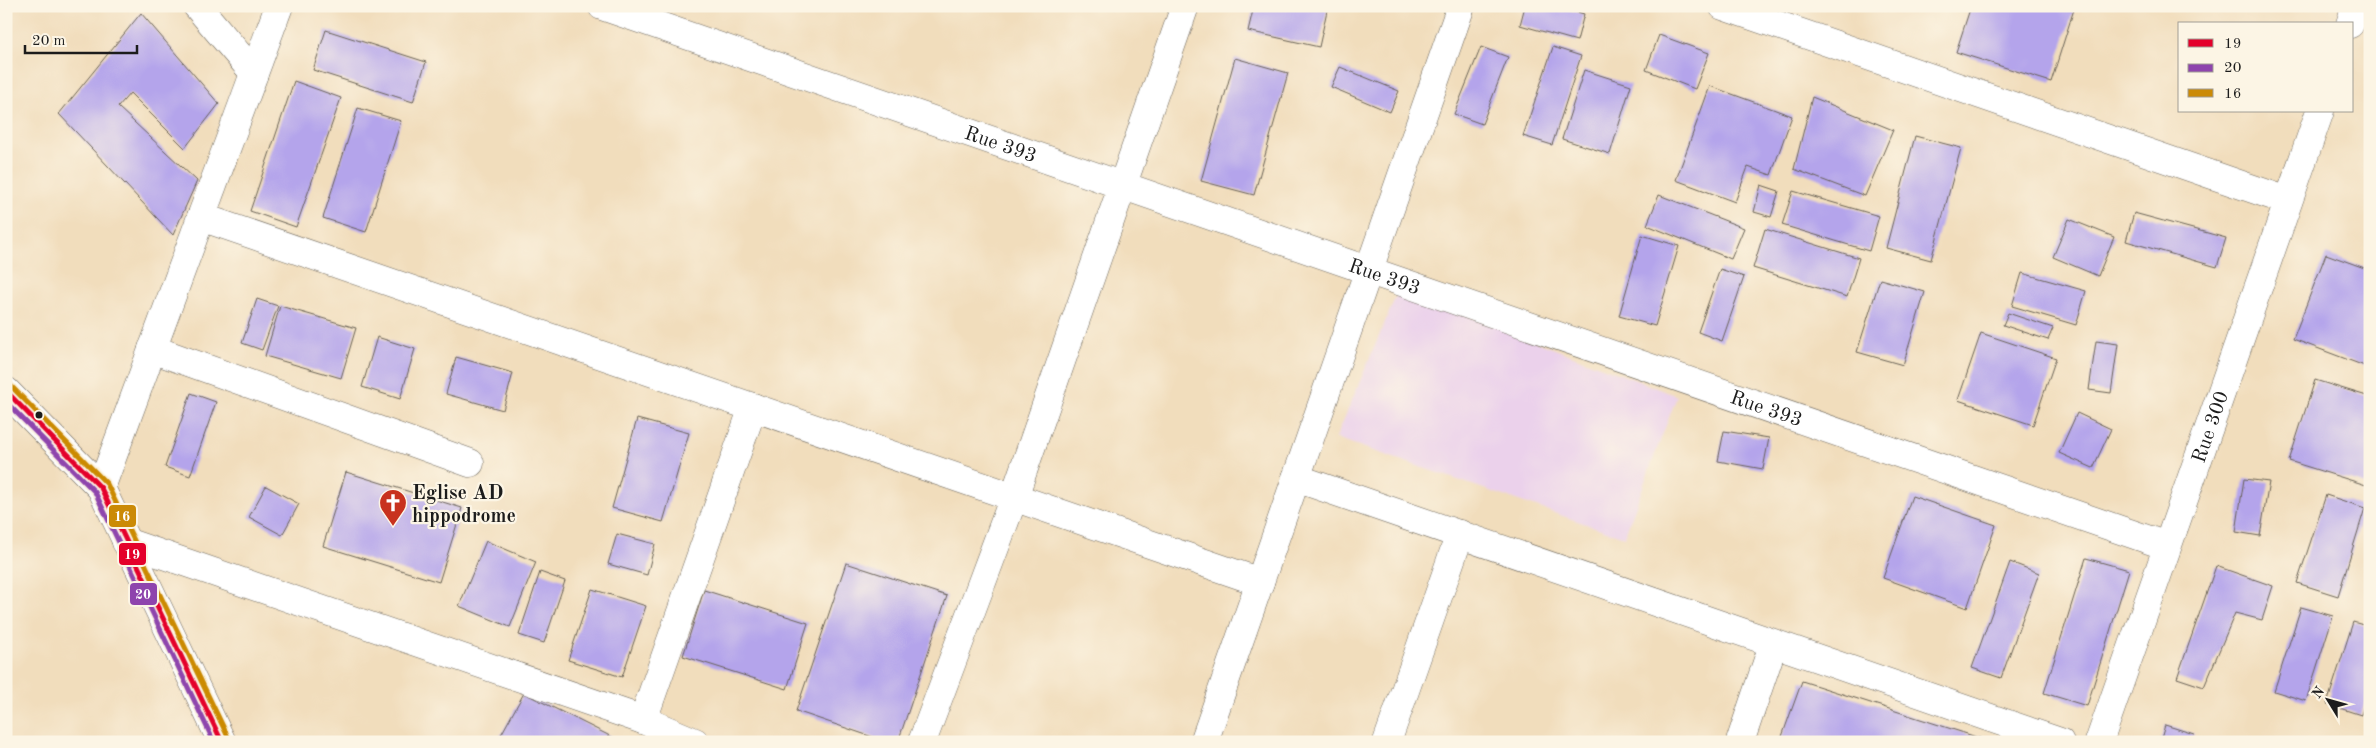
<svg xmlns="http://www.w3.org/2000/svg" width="2376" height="748" font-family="'Old Standard TT',serif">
<rect width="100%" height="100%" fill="#fcf5e5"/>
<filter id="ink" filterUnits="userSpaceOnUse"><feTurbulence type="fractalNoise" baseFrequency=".02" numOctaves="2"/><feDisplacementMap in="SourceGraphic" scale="10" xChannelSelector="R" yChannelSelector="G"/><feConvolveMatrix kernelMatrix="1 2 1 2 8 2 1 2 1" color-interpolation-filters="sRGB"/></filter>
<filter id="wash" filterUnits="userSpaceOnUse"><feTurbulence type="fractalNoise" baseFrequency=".0096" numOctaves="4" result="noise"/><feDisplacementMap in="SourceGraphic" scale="20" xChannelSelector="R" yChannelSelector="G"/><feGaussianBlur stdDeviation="1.12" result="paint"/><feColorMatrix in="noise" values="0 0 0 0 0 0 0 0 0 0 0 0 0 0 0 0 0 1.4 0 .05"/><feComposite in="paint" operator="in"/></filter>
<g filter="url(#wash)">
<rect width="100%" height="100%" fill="#f1ddbc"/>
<path fill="#ebd1eb" d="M 1399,289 L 1677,396 L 1624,537 L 1336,438 Z"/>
<g id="blocks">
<g fill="#b4a4eb">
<path d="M 1254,6 L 1328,6 L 1319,47 L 1248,31 Z"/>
<path d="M 1525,6 L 1557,6 L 1584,14 L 1577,41 L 1520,25 Z"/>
<path d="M 1971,6 L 2075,6 L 2051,82 L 1956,52 Z"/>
<path d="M 141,13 L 219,104 L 185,148 L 130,93 L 118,107 L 197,181 L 173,235 L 59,114 Z"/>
<path d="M 326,30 L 426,62 L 413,102 L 313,70 Z"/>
<path d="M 1659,35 L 1709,53 L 1695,89 L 1646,70 Z"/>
<path d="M 1481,47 L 1508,57 L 1482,124 L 1454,114 Z"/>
<path d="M 1553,47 L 1581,56 L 1552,145 L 1523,136 Z"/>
<path d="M 1235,58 L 1288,73 L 1254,195 L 1201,181 Z"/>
<path d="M 1340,67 L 1399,91 L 1390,112 L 1331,87 Z"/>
<path d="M 1584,70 L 1631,85 L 1610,154 L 1562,139 Z"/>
<path d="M 294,81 L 341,98 L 296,227 L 250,211 Z"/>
<path d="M 1710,86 L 1792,116 L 1771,175 L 1748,167 L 1735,202 L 1676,180 Z"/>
<path d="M 1812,97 L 1893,130 L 1865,196 L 1794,169 Z"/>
<path d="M 358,108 L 401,121 L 366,232 L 323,218 Z"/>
<path d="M 1915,136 L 1961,148 L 1931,260 L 1886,248 Z"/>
<path d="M 1761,185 L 1779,191 L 1771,217 L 1754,212 Z"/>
<path d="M 1793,191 L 1879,216 L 1869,251 L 1782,225 Z"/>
<path d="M 1659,195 L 1744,228 L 1731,259 L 1647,225 Z"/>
<path d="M 2134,213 L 2226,238 L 2217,267 L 2126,241 Z"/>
<path d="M 2069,219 L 2114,237 L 2098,276 L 2053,257 Z"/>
<path d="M 1765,229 L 1859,258 L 1847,297 L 1753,268 Z"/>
<path d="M 1642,235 L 1679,246 L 1655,326 L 1619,316 Z"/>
<path d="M 2326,254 L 2370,270 L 2370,368 L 2293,339 Z"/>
<path d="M 1720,269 L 1744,277 L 1722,341 L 1698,332 Z"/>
<path d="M 2022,273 L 2086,291 L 2076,325 L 2012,306 Z"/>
<path d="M 1880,279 L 1925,292 L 1903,365 L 1857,352 Z"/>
<path d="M 257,299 L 278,306 L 262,350 L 242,343 Z"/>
<path d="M 280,306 L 356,328 L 341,378 L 265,356 Z"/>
<path d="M 2008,313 L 2053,328 L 2048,340 L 2003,325 Z"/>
<path d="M 1981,333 L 2056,358 L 2033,425 L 1958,400 Z"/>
<path d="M 377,337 L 415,349 L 400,399 L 362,387 Z"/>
<path d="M 2096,341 L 2118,344 L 2111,393 L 2089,390 Z"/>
<path d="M 456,357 L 513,373 L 503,410 L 446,394 Z"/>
<path d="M 2315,380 L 2370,397 L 2370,474 L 2366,485 L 2289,461 Z"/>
<path d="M 191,393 L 216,402 L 190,476 L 165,467 Z"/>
<path d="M 2077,413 L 2111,429 L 2093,468 L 2059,453 Z"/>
<path d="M 637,419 L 689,433 L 663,522 L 612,508 Z"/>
<path d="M 1724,431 L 1769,438 L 1763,469 L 1718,461 Z"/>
<path d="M 346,472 L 462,508 L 439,582 L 323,546 Z"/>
<path d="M 2244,479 L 2269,482 L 2260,536 L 2236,532 Z"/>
<path d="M 266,486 L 299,504 L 282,535 L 249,517 Z"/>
<path d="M 2326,495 L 2365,508 L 2338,596 L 2297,583 Z"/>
<path d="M 1912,496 L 1996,525 L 1967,608 L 1883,578 Z"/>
<path d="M 617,534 L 655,544 L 647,575 L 608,564 Z"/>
<path d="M 486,541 L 536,562 L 510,627 L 459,606 Z"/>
<path d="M 2086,558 L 2129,570 L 2087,706 L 2044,693 Z"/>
<path d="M 2010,562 L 2039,573 L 2001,678 L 1972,668 Z"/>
<path d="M 846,563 L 947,596 L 898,742 L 887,742 L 796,711 Z"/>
<path d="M 2216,566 L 2273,586 L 2262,620 L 2235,613 L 2204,687 L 2177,678 Z"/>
<path d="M 540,572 L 565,581 L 544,643 L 519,635 Z"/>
<path d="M 592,589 L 646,606 L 622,677 L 568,660 Z"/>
<path d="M 704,590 L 808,623 L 787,689 L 683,656 Z"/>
<path d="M 2301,607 L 2333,616 L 2306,701 L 2274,691 Z"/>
<path d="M 2353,622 L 2370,627 L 2370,686 L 2361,715 L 2327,704 Z"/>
<path d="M 1802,681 L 1989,741 L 1989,742 L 1780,742 Z"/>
<path d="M 524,693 L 618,740 L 497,742 Z"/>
<path d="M 2165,725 L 2194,734 L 2192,742 L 2160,742 Z"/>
</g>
</g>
</g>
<g filter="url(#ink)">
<use href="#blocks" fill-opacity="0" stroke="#676054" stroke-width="1"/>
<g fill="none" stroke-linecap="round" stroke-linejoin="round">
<defs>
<g id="minor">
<path d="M 197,6 L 254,73"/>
<path id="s1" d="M 602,6 L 2167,546"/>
<path d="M 1723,6 L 2288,201"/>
<path d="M 2350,24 L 2356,6"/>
<path d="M 201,217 L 1260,582"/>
<path d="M 152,349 L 470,463"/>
<path d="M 1296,478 L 2060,742"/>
<path d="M 101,488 L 279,6"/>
<path d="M 126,542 L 643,720 L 695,742"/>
<path d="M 643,720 L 753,407"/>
<path d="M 922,742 L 1014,497 L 1185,6"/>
<path d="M 1204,742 L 1461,6"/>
<path d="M 1387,742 L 1460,534"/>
<path d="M 1740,742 L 1773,645"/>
<path id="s2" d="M 2099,742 L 2320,111"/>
</g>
<path id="tertiary" d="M 6,391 L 101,488 L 222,742"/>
</defs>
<use href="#minor" stroke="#676054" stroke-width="29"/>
<use href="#tertiary" stroke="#676054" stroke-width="29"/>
<use href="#minor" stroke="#fff" stroke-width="28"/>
<use href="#tertiary" stroke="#fff" stroke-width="28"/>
<defs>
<path id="bus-1" d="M 6,391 L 101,488 L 222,742"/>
<path id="bus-2" d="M 6,402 L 95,492 L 214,742"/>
<path id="bus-3" d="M 11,386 L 107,484 L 229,739"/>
</defs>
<use href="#bus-1" stroke="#fcf5e5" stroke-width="9"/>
<use href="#bus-2" stroke="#fcf5e5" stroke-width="9"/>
<use href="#bus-3" stroke="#fcf5e5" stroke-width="9"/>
<use href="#bus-1" stroke="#e4002b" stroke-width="5"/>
<use href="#bus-2" stroke="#8e44ad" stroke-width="5"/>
<use href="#bus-3" stroke="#cb8a06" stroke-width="5"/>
</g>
</g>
<defs>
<symbol id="church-pin" viewBox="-11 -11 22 30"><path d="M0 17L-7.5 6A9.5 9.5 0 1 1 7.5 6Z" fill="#c8321e" stroke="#fcf5e5"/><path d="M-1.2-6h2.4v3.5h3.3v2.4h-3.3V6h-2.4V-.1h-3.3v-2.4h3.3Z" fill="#fff"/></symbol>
</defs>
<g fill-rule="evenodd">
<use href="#church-pin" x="377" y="487" width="32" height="43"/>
</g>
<circle fill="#1c1c1c" stroke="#fcf5e5" stroke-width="2" cx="39" cy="415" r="4.5"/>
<g text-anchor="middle" stroke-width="4.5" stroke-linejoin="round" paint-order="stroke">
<g font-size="20" fill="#1c1c1c" stroke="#fcf5e5">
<text dy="7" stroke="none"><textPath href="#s1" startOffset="422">Rue 393</textPath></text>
<text dy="7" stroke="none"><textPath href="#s1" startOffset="828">Rue 393</textPath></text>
<text dy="7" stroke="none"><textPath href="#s1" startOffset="1232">Rue 393</textPath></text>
<text dy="7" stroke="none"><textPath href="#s2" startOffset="334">Rue 300</textPath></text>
</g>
<g font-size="20" font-weight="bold" fill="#1c1c1c" stroke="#fcf5e5" text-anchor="start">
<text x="412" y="499">Eglise AD<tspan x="412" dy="23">hippodrome</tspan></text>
</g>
</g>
<g stroke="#fcf5e5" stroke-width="2">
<rect x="108" y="504" width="29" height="24" rx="5" fill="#cb8a06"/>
<rect x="118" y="542" width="29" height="24" rx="5" fill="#e4002b"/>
<rect x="129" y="582" width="29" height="24" rx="5" fill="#8e44ad"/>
</g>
<g font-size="14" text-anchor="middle" font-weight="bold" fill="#fff">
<text x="122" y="521">16</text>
<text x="132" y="559">19</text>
<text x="143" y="599">20</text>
</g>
<rect width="2376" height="748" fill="none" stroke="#fcf5e5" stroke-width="25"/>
<rect x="2178" y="22" width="175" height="90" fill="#fcf5e5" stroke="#a29e95"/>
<rect x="2188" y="39" width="25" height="8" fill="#e4002b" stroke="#a29e95"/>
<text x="2224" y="48" font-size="15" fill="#1c1c1c">19</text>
<rect x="2188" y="64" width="25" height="8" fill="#8e44ad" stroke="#a29e95"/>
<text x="2224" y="72" font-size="15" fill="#1c1c1c">20</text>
<rect x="2188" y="89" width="25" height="8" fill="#cb8a06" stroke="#a29e95"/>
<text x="2224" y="98" font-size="15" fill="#1c1c1c">16</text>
<g transform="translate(2328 700) rotate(307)" stroke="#fcf5e5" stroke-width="4" paint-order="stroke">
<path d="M0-4L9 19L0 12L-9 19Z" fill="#1c1c1c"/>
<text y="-8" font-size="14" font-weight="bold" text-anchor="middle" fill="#1c1c1c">N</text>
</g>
<path d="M25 45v8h112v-8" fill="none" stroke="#1c1c1c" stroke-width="2.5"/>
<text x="32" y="45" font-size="15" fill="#1c1c1c" stroke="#fcf5e5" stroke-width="4" paint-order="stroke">20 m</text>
</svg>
